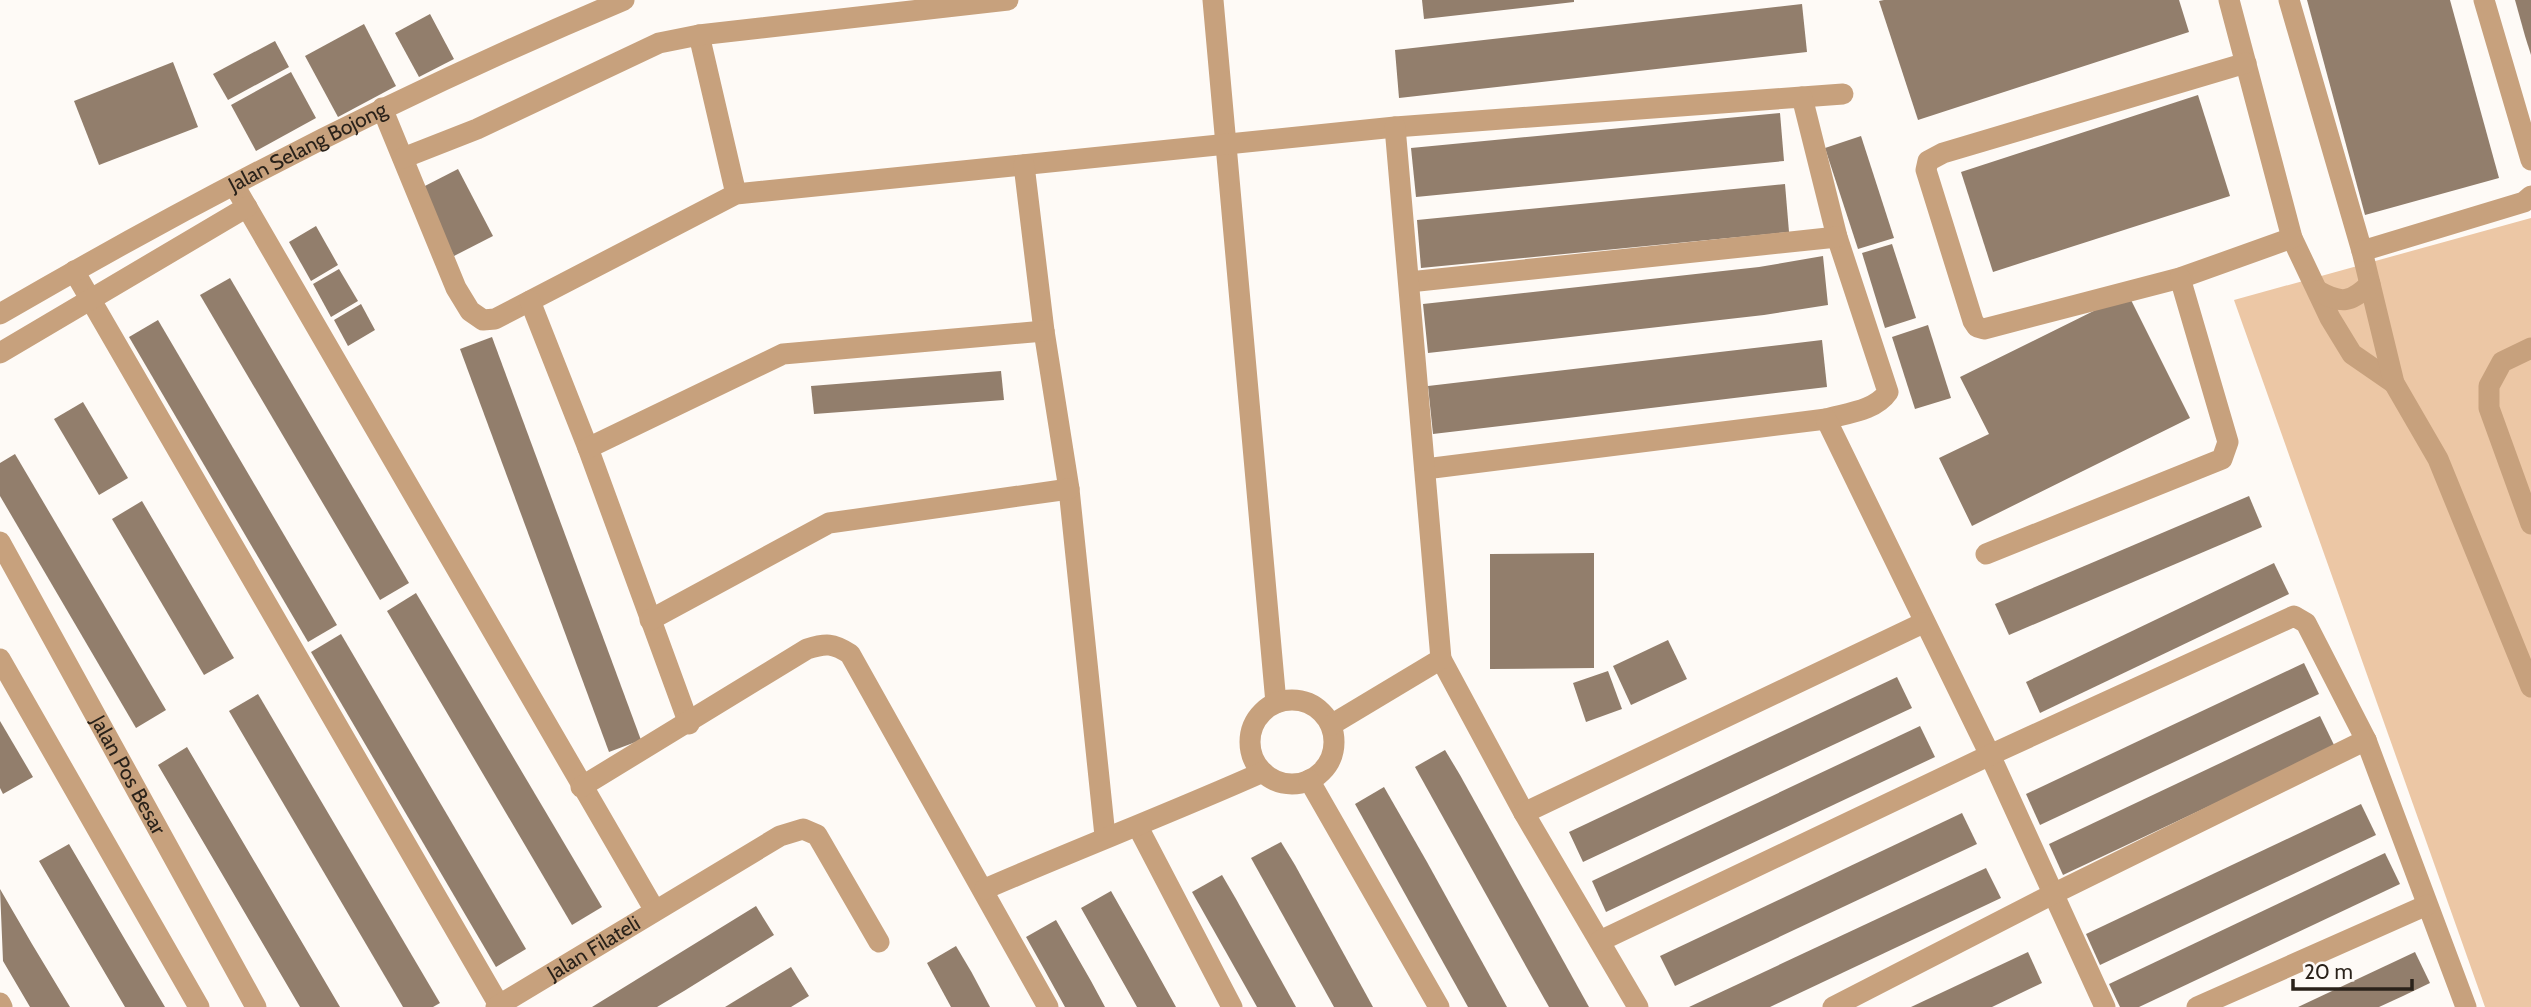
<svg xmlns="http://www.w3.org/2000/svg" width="2531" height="1007" font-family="Cabin,sans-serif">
<rect width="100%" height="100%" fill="#fefaf6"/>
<path fill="#ecc7a5" d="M 2531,218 L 2531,1007 L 2485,1007 L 2234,300 Z"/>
<g fill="#927e6c">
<path d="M 1422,0 L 1574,0 L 1574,2 L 1424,19 Z"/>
<path d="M 1884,0 L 2179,0 L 2189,32 L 1918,120 L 1879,1 Z"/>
<path d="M 2307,0 L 2450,0 L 2499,178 L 2365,215 Z"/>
<path d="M 2515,0 L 2531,0 L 2531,55 L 2525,36 Z"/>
<path d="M 1802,4 L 1807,52 L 1399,98 L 1395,50 Z"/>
<path d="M 430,14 L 454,59 L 419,77 L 395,33 Z"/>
<path d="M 364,24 L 396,86 L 338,117 L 305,56 Z"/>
<path d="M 275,41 L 289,67 L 228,100 L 213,74 Z"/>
<path d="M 173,62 L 198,127 L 99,165 L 74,101 Z"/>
<path d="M 291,72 L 316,118 L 256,151 L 231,105 Z"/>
<path d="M 2198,95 L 2230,196 L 1993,272 L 1961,172 Z"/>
<path d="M 1780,113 L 1784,161 L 1416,197 L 1411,148 Z"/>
<path d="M 1861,136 L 1894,238 L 1858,249 L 1825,148 Z"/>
<path d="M 458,169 L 493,236 L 454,256 L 419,189 Z"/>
<path d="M 1785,184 L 1789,232 L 1421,268 L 1417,220 Z"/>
<path d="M 316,226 L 338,265 L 311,281 L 289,242 Z"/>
<path d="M 1892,244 L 1916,318 L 1885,328 L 1862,253 Z"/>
<path d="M 1823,256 L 1828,305 L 1764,315 L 1428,353 L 1423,304 L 1759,267 Z"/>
<path d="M 339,269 L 358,301 L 331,317 L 313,284 Z"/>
<path d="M 230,278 L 409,583 L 380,600 L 200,295 Z"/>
<path d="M 2128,294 L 2190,418 L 1972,526 L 1939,458 L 1989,434 L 1960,377 Z"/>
<path d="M 361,304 L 375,330 L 348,346 L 334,320 Z"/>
<path d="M 158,320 L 337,625 L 308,642 L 129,337 Z"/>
<path d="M 1928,325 L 1951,398 L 1915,409 L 1892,337 Z"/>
<path d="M 492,337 L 641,740 L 609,752 L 460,349 Z"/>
<path d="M 1822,340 L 1827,387 L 1433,434 L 1428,386 Z"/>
<path d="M 1001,371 L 1004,400 L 814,414 L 811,386 Z"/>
<path d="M 83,402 L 128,478 L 99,495 L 54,419 Z"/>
<path d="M 15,454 L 166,710 L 136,728 L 0,496 L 0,463 Z"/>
<path d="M 2249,496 L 2262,527 L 2009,635 L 1995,604 Z"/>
<path d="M 142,501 L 234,658 L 204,675 L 112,519 Z"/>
<path d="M 1594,553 L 1594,668 L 1490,669 L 1490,554 Z"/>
<path d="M 2274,563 L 2289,594 L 2040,713 L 2026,682 Z"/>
<path d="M 416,593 L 602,907 L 572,925 L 387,611 Z"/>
<path d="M 341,634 L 526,949 L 496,967 L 311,652 Z"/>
<path d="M 1668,640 L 1687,679 L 1631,705 L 1613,666 Z"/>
<path d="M 2304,663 L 2319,694 L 2040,825 L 2026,794 Z"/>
<path d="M 1608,671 L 1622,709 L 1586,722 L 1573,683 Z"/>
<path d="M 1897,677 L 1912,708 L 1583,862 L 1569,832 Z"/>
<path d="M 258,694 L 440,1003 L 433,1007 L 403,1007 L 229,711 Z"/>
<path d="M 2320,716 L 2335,747 L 2063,875 L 2049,844 Z"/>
<path d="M 0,721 L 33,777 L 3,794 L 0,788 Z"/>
<path d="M 1920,726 L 1935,757 L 1606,912 L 1592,881 Z"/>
<path d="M 187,747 L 313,961 L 340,1007 L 300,1007 L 225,879 L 158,765 Z"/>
<path d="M 1445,750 L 1460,775 L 1589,1007 L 1549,1007 L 1532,977 L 1415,767 Z"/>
<path d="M 1384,787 L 1427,862 L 1507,1007 L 1468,1007 L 1410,903 L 1355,804 Z"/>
<path d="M 2361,804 L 2376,835 L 2100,965 L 2086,934 Z"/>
<path d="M 1962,813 L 1977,844 L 1675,986 L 1660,956 Z"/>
<path d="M 1281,842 L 1295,865 L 1373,1007 L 1334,1007 L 1251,858 Z"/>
<path d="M 69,844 L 127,943 L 165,1007 L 125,1007 L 39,861 Z"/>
<path d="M 2385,853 L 2400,884 L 2139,1007 L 2120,1007 L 2109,984 Z"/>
<path d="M 1986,868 L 2001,898 L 1770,1007 L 1689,1007 Z"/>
<path d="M 1222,875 L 1236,899 L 1296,1007 L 1257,1007 L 1192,892 Z"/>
<path d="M 0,889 L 32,944 L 70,1007 L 30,1007 L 3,961 Z"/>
<path d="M 1111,891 L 1145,951 L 1176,1007 L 1137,1007 L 1098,938 L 1081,908 Z"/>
<path d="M 756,906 L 774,935 L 684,991 L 657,1007 L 592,1007 Z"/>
<path d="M 1056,920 L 1091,981 L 1105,1007 L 1065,1007 L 1044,969 L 1026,937 Z"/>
<path d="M 956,946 L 972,973 L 990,1007 L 951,1007 L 927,963 Z"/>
<path d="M 2028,952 L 2042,983 L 1992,1007 L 1911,1007 Z"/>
<path d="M 2415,952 L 2430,983 L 2403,996 L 2379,1007 L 2298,1007 Z"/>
<path d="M 791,967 L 809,996 L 791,1007 L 725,1007 Z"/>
</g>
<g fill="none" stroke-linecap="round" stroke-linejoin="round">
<g stroke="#c7a17d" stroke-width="21">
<path d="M 1213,0 L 1276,703"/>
<path d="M 2229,0 L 2292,238 L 2330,318 L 2352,354 L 2394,383"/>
<path d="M 2289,0 L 2362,251 L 2394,383 L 2438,459 L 2531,687"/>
<path d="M 2484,0 L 2531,160"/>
<path d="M 699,35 L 736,194"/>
<path d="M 2246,63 L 1943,153 L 1928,161 L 1926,170 L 1973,321 L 1977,327 L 1984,329 L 2180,278 L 2292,238"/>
<path d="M 1802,97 L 1843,94"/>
<path d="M 382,108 L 456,288 L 470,311 L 483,320 L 495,319 L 736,194 L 1395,127 L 1802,97 L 1837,237 L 1888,392 C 1875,411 1847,413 1826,419 L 1425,469"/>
<path d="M 403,158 L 477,129 L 659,43 L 699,35 L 1008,0"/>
<path d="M 1024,165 L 1044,331 L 1069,489 L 1105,836"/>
<path d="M 234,185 L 654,909"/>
<path d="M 2362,251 L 2524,202 L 2531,196"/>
<path d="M 74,271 L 499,1005"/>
<path d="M 1409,282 L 1837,237"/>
<path d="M 2318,291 C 2341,304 2351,303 2370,284"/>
<path d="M 530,301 L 588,448 L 689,724"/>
<path id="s1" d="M 0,314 C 201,197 409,90 624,0"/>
<path d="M 2531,348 L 2502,362 L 2489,386 L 2489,408 L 2531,524"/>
<path d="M 0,353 L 247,207"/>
<path d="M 1826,419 L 1990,755 L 2105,1007"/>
<path d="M 588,448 L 783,354 L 1044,331"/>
<path id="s2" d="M 0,542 L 256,1007"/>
<path d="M 1986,554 L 2222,459 L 2228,442 L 2180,278"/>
<path d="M 650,620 L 829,523 L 1069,489"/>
<path d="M 0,659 L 199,1007"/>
<path d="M 1441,659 L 1524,813 L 1638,1007"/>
<circle cx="1292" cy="742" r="42"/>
<path d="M 1331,725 L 1441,659 L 1395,127"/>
<path d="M 1309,780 L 1439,1007"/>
<path d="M 581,787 L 807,649 C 826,643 833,643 850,654 L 1048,1007"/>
<path d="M 1524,813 L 1923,623"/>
<path d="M 1138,827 L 1232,1007"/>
<path d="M 985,889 C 1077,849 1171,813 1263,772"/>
<path d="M 1600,941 L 1990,755 L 2294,616 L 2306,623 L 2366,740 L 2466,1007"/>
<path d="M 0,1003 L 2,1007"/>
<path id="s3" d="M 496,1007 L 780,836 L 803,829 L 817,835 L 879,942"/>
<path d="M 1833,1007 L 2053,894 L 2366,740"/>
<path d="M 2197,1007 L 2427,905"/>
</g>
</g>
<g text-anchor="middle" stroke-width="5" stroke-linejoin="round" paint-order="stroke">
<g font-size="21" fill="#2a221a" stroke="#fefaf6">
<text dy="7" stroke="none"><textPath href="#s1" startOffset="350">Jalan Selang Bojong</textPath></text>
<text dy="7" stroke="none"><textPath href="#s2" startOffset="266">Jalan Pos Besar</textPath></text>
<text dy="7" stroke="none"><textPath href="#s3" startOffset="114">Jalan Filateli</textPath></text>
</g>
</g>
<path d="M2293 979v10h119v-10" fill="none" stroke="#2a221a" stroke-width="3.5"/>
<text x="2304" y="979" font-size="21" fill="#2a221a" stroke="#fefaf6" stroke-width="5" paint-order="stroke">20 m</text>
</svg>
